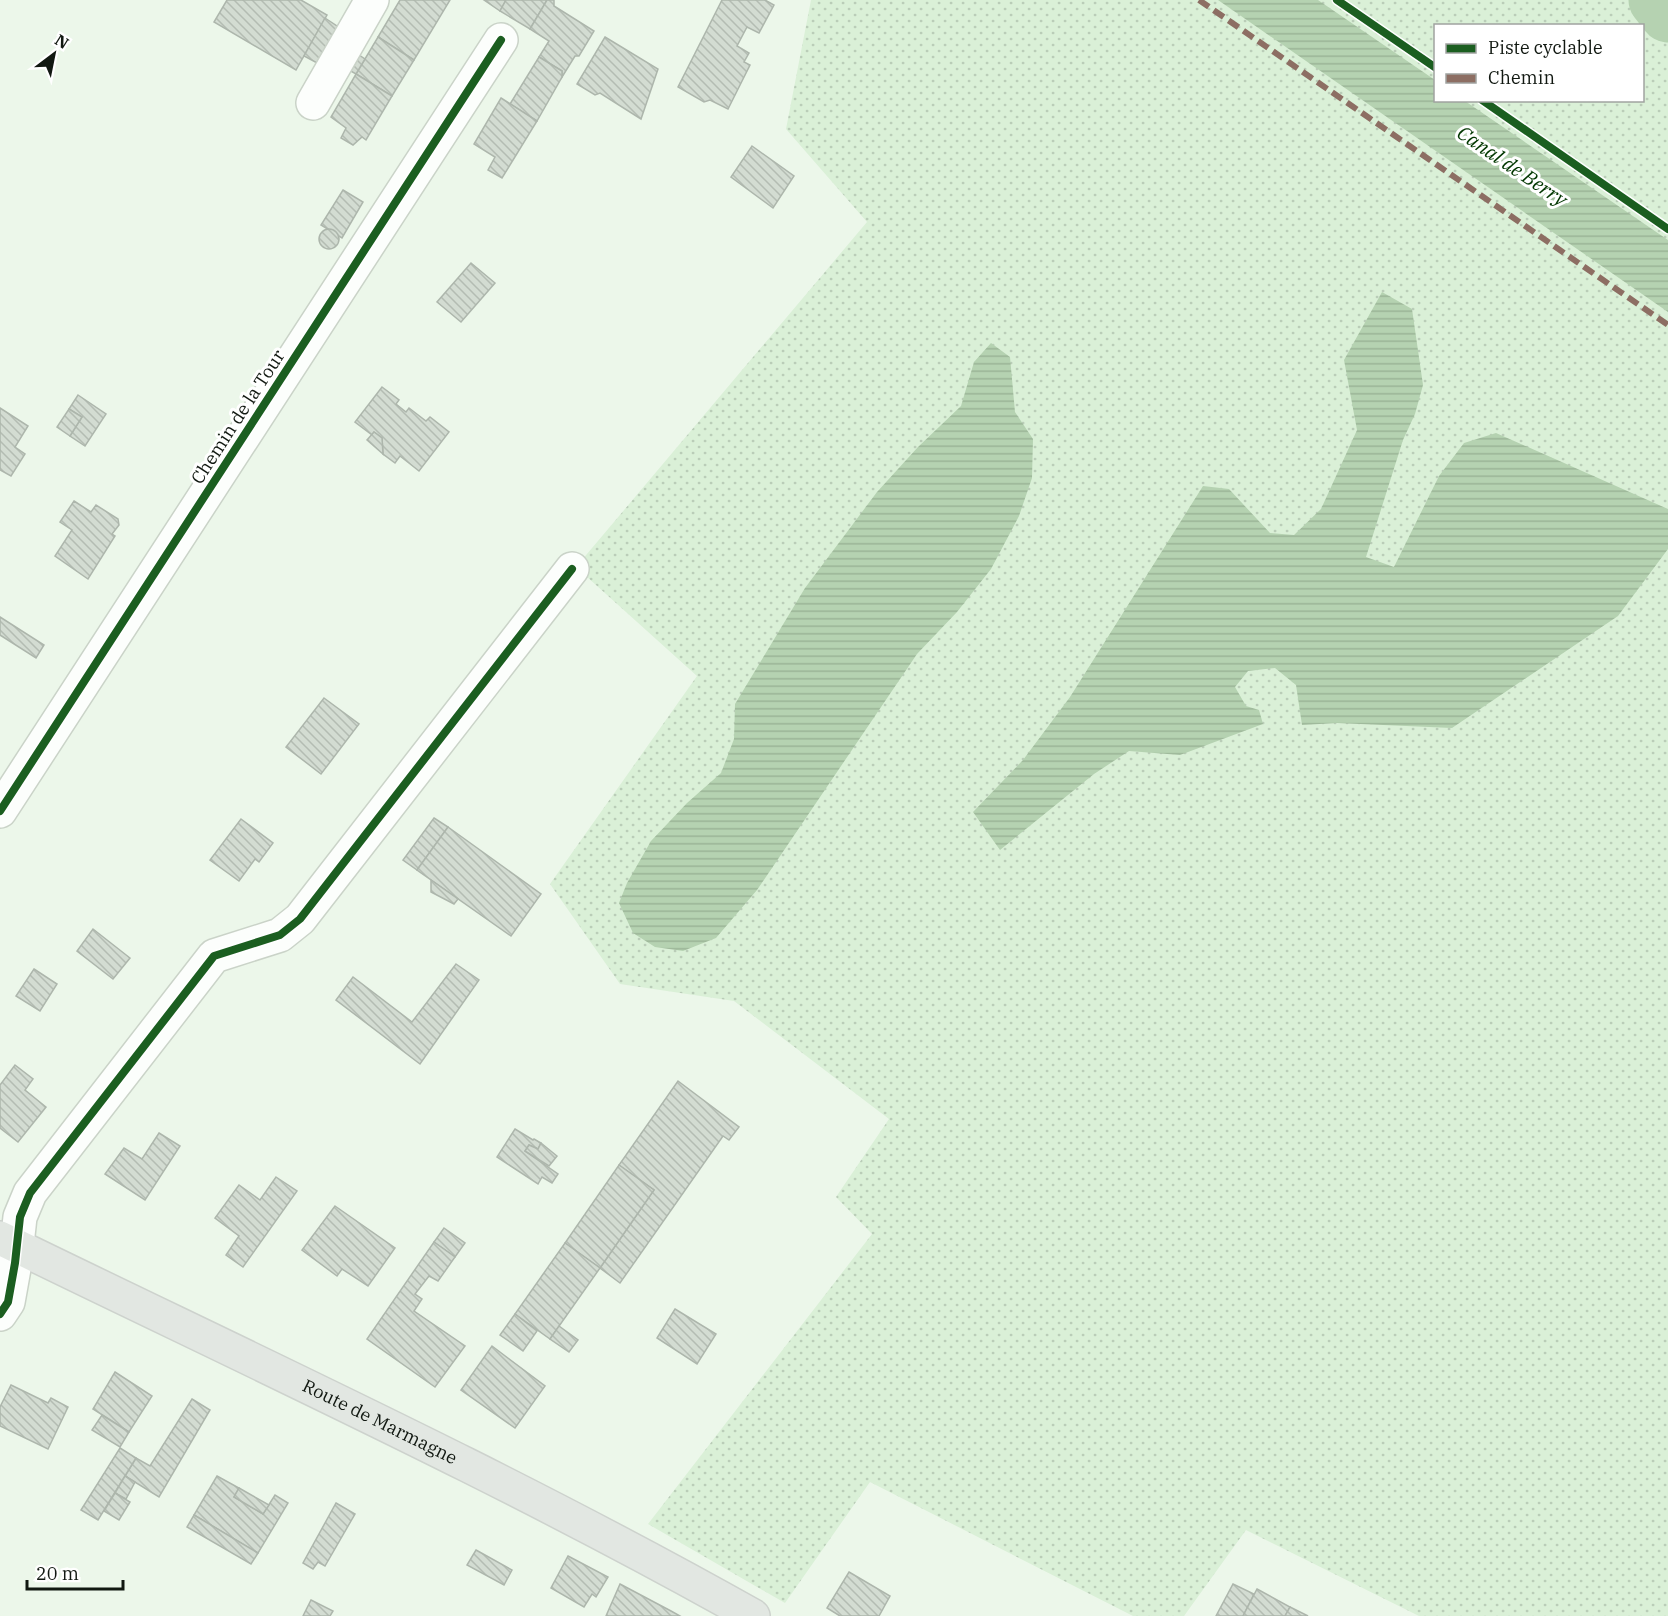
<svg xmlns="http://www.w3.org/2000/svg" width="1668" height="1616" font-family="'IBM Plex Serif',serif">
<defs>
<pattern id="grass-dots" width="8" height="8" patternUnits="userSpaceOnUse" patternTransform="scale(1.5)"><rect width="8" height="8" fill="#daf0d7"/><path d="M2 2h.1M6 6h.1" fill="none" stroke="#bacdb8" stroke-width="1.8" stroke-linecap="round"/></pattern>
<pattern id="water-rules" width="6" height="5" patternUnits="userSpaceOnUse" patternTransform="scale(1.5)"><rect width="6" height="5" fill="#b5d2b1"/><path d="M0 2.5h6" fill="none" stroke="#9bb497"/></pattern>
<pattern id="building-back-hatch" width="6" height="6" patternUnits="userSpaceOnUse" patternTransform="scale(1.5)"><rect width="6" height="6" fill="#d3dcd2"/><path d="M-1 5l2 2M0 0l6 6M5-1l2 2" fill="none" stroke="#b4bcb3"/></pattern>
</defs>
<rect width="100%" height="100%" fill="#ecf7ea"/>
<path fill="url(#grass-dots)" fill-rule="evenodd" d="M 811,0 L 1668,0 L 1668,1616 L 1419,1616 L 1246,1530 L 1184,1616 L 1133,1616 L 870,1482 L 785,1603 L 648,1524 L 872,1234 L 836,1197 L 889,1119 L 734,1001 L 620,984 L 550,884 L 697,676 L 576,567 L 867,222 L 786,129 ZM 1436,26 L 1642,26 L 1642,100 L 1436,100 Z"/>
<g fill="url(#water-rules)">
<path d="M 1218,0 L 1318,0 L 1435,80 L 1436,100 L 1465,101 L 1668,240 L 1668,312 Z"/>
<path d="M 1382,292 L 1412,309 L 1423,385 L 1415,414 L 1403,440 L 1366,557 L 1394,567 L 1439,476 L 1464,443 L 1496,433 L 1668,509 L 1668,549 L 1618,616 L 1452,728 L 1337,723 L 1302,725 L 1296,685 L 1275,668 L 1248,671 L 1235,687 L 1246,706 L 1259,710 L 1263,724 L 1180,755 L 1129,751 L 1094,774 L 1000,850 L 973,812 L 1023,760 L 1070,697 L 1203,486 L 1229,489 L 1270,533 L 1294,535 L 1321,509 L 1357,430 L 1344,360 Z"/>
<path d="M 991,343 L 1010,357 L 1015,412 L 1033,439 L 1032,478 L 1019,516 L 991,569 L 957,612 L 917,654 L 757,890 L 716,938 L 683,951 L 655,947 L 633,933 L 619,903 L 627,883 L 651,841 L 687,803 L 721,773 L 734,739 L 735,704 L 805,588 L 877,492 L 918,447 L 961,406 L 974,362 Z"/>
</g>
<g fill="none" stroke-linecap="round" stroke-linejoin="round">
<path stroke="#b5d2b1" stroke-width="57" d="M 1657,0 L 1668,14"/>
</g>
<g fill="url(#building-back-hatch)" stroke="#adb6ac" stroke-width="1.5">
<path d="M 227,0 L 301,0 L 327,15 L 296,70 L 214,22 Z"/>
<path d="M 400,0 L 450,0 L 414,60 L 378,37 Z"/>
<path d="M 484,0 L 506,0 L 500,11 Z"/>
<path d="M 506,0 L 547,0 L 530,29 L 500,11 Z"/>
<path d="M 547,0 L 554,0 L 554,6 L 594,31 L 579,56 L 575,56 L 562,77 L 562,71 L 539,57 L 549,41 L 530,29 Z"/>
<path d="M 722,0 L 765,0 L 774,5 L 759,33 L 747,27 L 737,46 L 749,53 L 744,62 L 750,65 L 728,109 L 710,100 L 704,102 L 678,87 Z"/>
<path d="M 325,18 L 340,28 L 319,64 L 304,56 Z"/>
<path d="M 378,37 L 414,60 L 392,96 L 356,74 Z"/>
<path d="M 605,37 L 658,69 L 641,119 L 600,93 L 595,95 L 577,84 Z"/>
<path d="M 356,53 L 365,59 L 356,74 L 347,69 Z"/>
<path d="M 539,57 L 562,71 L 562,77 L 537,121 L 510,104 Z"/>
<path d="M 356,74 L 392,96 L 366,140 L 362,137 L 353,145 L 341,138 L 346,128 L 331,117 Z"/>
<path d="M 501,98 L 537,121 L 502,178 L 488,170 L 495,157 L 474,144 Z"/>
<path d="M 752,146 L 794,176 L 773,208 L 731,177 Z"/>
<path d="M 343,190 L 363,202 L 342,238 L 321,225 Z"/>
<circle cx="329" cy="239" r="10"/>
<path d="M 471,263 L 495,283 L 461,322 L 437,302 Z"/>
<path d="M 382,387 L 399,400 L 396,404 L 406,412 L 409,408 L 426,421 L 430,417 L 449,432 L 419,471 L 400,456 L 395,463 L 383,454 L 382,438 L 374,432 L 372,435 L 355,422 Z"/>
<path d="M 78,395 L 106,414 L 85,446 L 70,436 L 82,417 L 69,409 Z"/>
<path d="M 0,408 L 28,426 L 15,447 L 25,454 L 11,476 L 0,470 Z"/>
<path d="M 69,409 L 82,417 L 70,436 L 57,427 Z"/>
<path d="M 374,432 L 382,438 L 383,454 L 367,440 Z"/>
<path d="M 74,501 L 91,512 L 96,505 L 118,519 L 119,525 L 112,534 L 115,536 L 88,579 L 55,556 L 72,530 L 60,522 Z"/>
<path d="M 0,617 L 44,645 L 36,658 L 0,635 Z"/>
<path d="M 324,698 L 359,724 L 321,774 L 286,747 Z"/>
<path d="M 434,818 L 448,827 L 417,870 L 403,860 Z"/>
<path d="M 241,819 L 273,843 L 259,862 L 255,859 L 239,881 L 210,860 Z"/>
<path d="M 448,827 L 541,894 L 511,936 L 417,870 Z"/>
<path d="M 431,880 L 458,899 L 454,904 L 431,892 Z"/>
<path d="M 93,929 L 130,958 L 113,979 L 77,951 Z"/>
<path d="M 456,964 L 479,980 L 420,1064 L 336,1000 L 353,977 L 412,1022 Z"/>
<path d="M 34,969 L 57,984 L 40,1011 L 16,996 Z"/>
<path d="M 15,1065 L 33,1079 L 25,1090 L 46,1107 L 18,1142 L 0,1128 L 0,1085 Z"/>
<path d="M 678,1081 L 739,1127 L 729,1140 L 723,1136 L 620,1283 L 600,1268 L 654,1190 L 619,1165 Z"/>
<path d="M 515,1129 L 533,1140 L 534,1139 L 541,1143 L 538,1149 L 529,1145 L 525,1151 L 558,1174 L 552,1183 L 542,1177 L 538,1184 L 497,1157 Z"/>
<path d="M 159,1133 L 180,1146 L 145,1200 L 105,1174 L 124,1148 L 142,1159 Z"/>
<path d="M 541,1143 L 557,1156 L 549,1166 L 525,1151 L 529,1145 L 538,1149 Z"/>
<path d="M 619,1165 L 654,1190 L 600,1268 L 565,1243 Z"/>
<path d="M 276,1177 L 297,1191 L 243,1267 L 226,1255 L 239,1236 L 215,1218 L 239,1185 L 260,1200 Z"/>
<path d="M 335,1206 L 395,1248 L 368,1286 L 342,1269 L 337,1276 L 302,1250 Z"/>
<path d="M 444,1228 L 465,1243 L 455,1257 L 434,1242 Z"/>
<path d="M 434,1242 L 455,1257 L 438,1281 L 429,1276 L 415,1294 L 422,1299 L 414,1311 L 465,1346 L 435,1387 L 367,1339 Z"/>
<path d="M 565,1243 L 600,1268 L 550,1339 L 515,1314 Z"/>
<path d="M 675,1309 L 716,1334 L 697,1364 L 657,1338 Z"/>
<path d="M 515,1314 L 537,1331 L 523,1351 L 500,1335 Z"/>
<path d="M 559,1326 L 578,1340 L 569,1352 L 550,1339 Z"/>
<path d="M 492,1346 L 545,1386 L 515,1428 L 461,1390 Z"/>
<path d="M 115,1372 L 152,1396 L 129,1432 L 93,1409 Z"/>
<path d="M 11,1385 L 48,1403 L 51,1398 L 68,1407 L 48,1449 L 0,1426 L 0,1407 Z"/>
<path d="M 192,1399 L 210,1410 L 159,1497 L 125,1476 L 136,1458 L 150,1466 Z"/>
<path d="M 102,1415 L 129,1432 L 120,1447 L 92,1430 Z"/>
<path d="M 120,1448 L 136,1458 L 98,1520 L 81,1510 Z"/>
<path d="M 125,1476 L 135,1482 L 126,1499 L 115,1493 Z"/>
<path d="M 217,1476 L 239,1488 L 234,1497 L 263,1514 L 275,1495 L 288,1503 L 258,1553 L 194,1515 Z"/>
<path d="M 239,1488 L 269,1505 L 263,1514 L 234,1497 Z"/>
<path d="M 115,1493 L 130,1502 L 119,1520 L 104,1511 Z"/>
<path d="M 336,1503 L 355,1514 L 325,1566 L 318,1562 L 313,1569 L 303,1563 Z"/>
<path d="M 194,1515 L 258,1553 L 251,1564 L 187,1527 Z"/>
<path d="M 476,1550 L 512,1570 L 504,1585 L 467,1565 Z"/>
<path d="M 568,1556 L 608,1577 L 596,1597 L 592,1594 L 584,1607 L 551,1588 Z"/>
<path d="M 849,1572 L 890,1596 L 879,1616 L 840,1616 L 827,1608 Z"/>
<path d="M 620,1584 L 671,1611 L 680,1616 L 606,1616 Z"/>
<path d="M 1233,1584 L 1254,1594 L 1243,1616 L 1216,1616 Z"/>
<path d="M 1257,1589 L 1290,1607 L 1285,1616 L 1243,1616 Z"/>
<path d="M 311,1600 L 333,1611 L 330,1616 L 303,1616 Z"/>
<path d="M 1290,1607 L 1308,1616 L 1285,1616 Z"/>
</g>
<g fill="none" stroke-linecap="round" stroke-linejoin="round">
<defs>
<g id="minor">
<path d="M 313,103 L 372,0"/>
<path d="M 0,811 L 501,40"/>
<path d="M 0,1314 L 8,1302 L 15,1263 L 20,1217 L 30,1193 L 214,956 L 280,935 L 300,919 L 572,569"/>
</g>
<g id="major">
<path id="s1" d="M 0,1238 C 252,1361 508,1478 753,1616"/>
</g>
</defs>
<use href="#minor" stroke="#cad3c8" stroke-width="36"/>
<use href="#major" stroke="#cdd2cd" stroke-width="36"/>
<use href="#minor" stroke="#fcfefc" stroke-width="33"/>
<use href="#major" stroke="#e2e7e2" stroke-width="33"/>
<path stroke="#8d6e63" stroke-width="6" stroke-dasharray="12 6" stroke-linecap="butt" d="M 1199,0 L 1668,325"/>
<defs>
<g id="cycleway">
<path d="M 1337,0 L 1436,68"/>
<path d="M 1482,100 L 1668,229"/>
<path d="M 0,811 L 501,40"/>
<path d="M 0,1314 L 8,1302 L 15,1263 L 20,1217 L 30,1193 L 214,956 L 280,935 L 300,919 L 572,569"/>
</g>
</defs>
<use href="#cycleway" stroke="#fff" stroke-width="11"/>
<use href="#cycleway" stroke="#1b5e20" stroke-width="8"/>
</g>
<g text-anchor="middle" stroke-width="6" stroke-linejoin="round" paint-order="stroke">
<g font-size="18" fill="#111811" stroke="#fff">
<text transform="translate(238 417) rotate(-57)" y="6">Chemin de la Tour</text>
<text dy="6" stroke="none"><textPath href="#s1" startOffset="422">Route de Marmagne</textPath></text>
</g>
<g font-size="20" font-style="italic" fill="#023700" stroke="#fff">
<text transform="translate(1512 166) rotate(34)" y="7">Canal de Berry</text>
</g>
</g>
<rect x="1434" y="24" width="210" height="78" fill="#ffffff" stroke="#a0a3a0" stroke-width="1.5"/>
<rect x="1446" y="44" width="30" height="9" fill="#1b5e20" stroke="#a0a3a0" stroke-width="1.5"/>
<text x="1488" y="54" font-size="18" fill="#111811">Piste cyclable</text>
<rect x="1446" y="74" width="30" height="9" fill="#8d6e63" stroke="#a0a3a0" stroke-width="1.5"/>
<text x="1488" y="84" font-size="18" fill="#111811">Chemin</text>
<g transform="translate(54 54) rotate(32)" stroke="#ffffff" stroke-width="4.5" paint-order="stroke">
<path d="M0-4.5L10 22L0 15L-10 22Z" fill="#111811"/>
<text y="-9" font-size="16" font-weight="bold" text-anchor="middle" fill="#111811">N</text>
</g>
<path d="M27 1580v9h96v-9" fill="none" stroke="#111811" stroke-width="3"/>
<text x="36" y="1580" font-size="18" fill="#111811" stroke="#ffffff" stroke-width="4.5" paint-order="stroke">20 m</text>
</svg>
